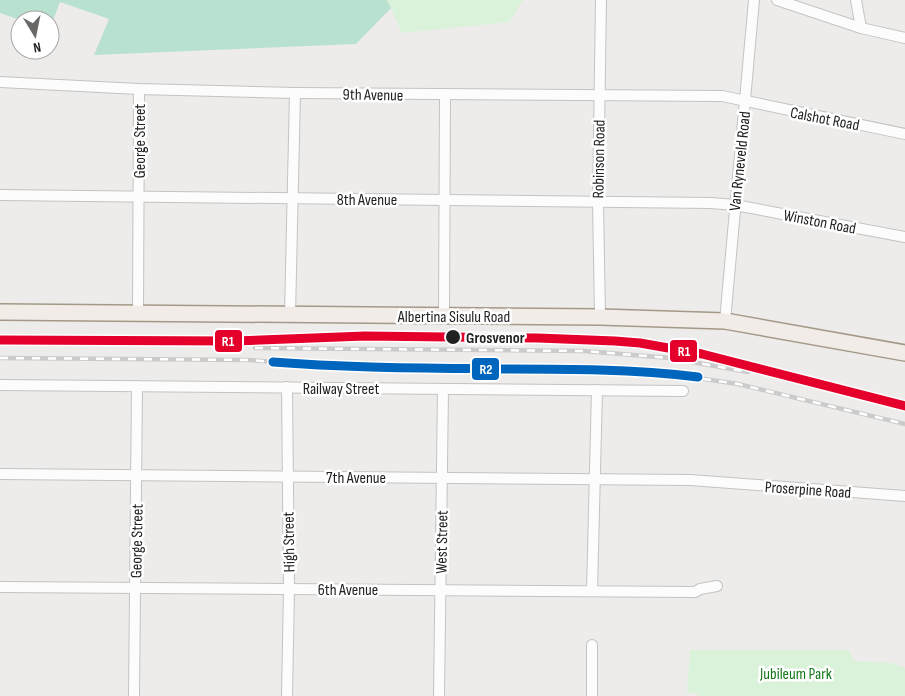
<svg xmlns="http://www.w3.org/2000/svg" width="905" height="696" font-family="'Sofia Sans Condensed',sans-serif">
<rect width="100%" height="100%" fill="#eeecea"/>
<g fill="#daf2d9">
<path d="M 387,0 L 523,0 L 509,22 L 402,33 Z"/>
<path d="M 690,650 L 849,650 L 854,661 L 891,663 L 905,668 L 905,696 L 698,696 L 698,694 L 687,692 Z"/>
</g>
<path fill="#b8e2cf" d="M 0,0 L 387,0 L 391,8 L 356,44 L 94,55 L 109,19 L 60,2 L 50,28 L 50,20 L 20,20 L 0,13 Z"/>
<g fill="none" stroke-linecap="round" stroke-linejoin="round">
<defs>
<g id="minor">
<path d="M 777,0 L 861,28 L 905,38"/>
<path d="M 856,0 L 861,28"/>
<path d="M 0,82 L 139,89 L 295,93 L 722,96 L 905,134"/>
<path d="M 0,195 L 711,203 L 735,205 L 905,237"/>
<path d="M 138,313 L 139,89"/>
<path d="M 290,315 L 295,93"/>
<path d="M 444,315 L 445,94"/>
<path d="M 600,317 L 598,201 L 601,0"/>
<path d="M 725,321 L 754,0"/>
<path d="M 0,385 L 683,391"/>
<path d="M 287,387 L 289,589 L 287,696"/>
<path d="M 0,474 L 690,480 L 905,496"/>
<path d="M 0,587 L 695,592 L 700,589 L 717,586"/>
<path d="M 592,591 L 597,390"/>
<path d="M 134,696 L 137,386"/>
<path d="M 439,696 L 443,389"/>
<path d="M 592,696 L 592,645"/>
</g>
<path id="primary" d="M 0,312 L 600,317 L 725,321 L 905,353"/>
</defs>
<use href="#minor" stroke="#c4c3c2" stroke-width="12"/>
<use href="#primary" stroke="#a49988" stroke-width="18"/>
<use href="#minor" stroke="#fcfcfc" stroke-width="10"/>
<use href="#primary" stroke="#f1ece7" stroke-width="15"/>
<defs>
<g id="rail">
<path d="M 0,340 L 234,341 L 365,336 L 538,338 L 615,341 L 640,343 L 702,354 L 905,406"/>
<path d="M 255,348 L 584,351 L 670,358 L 748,372"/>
<path d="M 0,358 L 248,360 L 361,368 L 590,369 L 663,373 L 738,384 L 905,424"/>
</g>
</defs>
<use href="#rail" stroke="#cbcbcb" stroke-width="4.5"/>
<use href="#rail" stroke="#fff" stroke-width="2.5" stroke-dasharray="8" stroke-linecap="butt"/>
<defs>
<path id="rail-1" d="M 0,340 L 234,341 L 365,336 L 538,338 L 615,341 L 640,343 L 702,354 L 905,406"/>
<path id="rail-2" d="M 273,362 C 349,368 425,368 501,369 C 567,369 633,369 698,377"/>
</defs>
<use href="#rail-1" stroke="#fff" stroke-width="12"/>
<use href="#rail-2" stroke="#fff" stroke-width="12"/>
<use href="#rail-1" stroke="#e4002b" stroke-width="9"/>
<use href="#rail-2" stroke="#0065bd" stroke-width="9"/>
</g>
<circle fill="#212121" stroke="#fff" stroke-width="2" cx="453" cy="337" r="8"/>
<g text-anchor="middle" stroke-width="5" stroke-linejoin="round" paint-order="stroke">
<g font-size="16" fill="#212121" stroke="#fff">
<text transform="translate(373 94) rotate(1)" y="6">9th Avenue</text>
<text transform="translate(825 118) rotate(11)" y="6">Calshot Road</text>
<text transform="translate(139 141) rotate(-90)" y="6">George Street</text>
<text transform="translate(598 159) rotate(-89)" y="6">Robinson Road</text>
<text transform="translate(739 161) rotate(-84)" y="6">Van Ryneveld Road</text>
<text x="367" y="205">8th Avenue</text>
<text transform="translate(820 221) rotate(11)" y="6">Winston Road</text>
<text x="454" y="322">Albertina Sisulu Road</text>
<text x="341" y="394">Railway Street</text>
<text x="356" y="483">7th Avenue</text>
<text transform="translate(808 489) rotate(4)" y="6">Proserpine Road</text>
<text transform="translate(136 541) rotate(-89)" y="6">George Street</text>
<text transform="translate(288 542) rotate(-91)" y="6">High Street</text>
<text transform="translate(441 542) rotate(-89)" y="6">West Street</text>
<text x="348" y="595">6th Avenue</text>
</g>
<g font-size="16" font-weight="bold" fill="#212121" stroke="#fff" text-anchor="start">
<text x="466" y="343">Grosvenor</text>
</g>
<g font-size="16" fill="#147a19" stroke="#fff">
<text x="796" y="679">Jubileum Park</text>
</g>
</g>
<g stroke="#fff" stroke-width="2">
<rect x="214" y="329" width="29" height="24" rx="5" fill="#e4002b"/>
<rect x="669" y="339" width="29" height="24" rx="5" fill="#e4002b"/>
<rect x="471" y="357" width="29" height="24" rx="5" fill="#0065bd"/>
</g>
<g font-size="14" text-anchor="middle" font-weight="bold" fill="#fff">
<text x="228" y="346">R1</text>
<text x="684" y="356">R1</text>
<text x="486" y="374">R2</text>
</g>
<g transform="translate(35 35) rotate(170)"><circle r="24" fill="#ffffff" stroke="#a6a6a6"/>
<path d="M0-4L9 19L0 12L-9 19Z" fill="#696867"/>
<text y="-8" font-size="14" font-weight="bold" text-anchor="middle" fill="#212121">N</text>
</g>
</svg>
